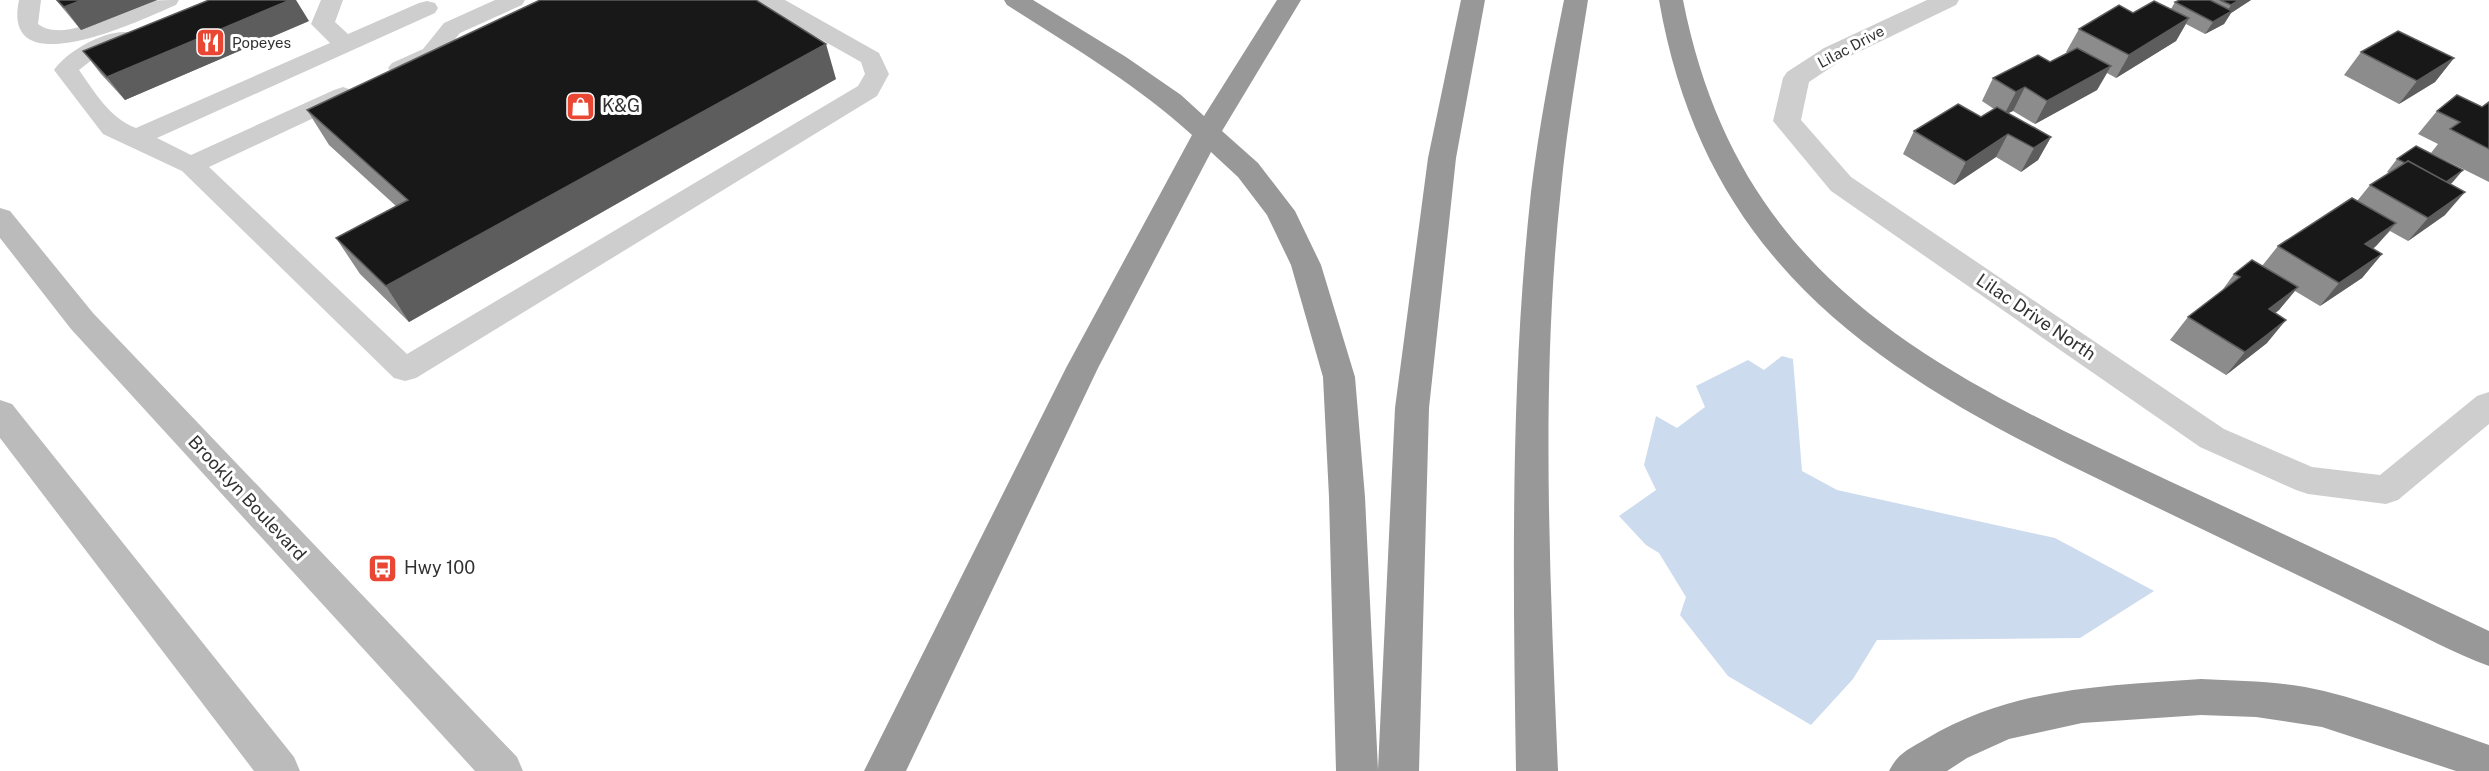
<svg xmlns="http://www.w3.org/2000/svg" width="2489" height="771" font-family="'Public Sans',sans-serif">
<rect width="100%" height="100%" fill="#fff"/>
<path fill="#ccdbee" d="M 1782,356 L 1793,359 L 1802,471 L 1837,490 L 2055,538 L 2154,591 L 2080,638 L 1877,640 L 1853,679 L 1811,725 L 1728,676 L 1680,615 L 1686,597 L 1659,553 L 1646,545 L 1619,516 L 1656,490 L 1644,465 L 1656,416 L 1677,428 L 1705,407 L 1696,386 L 1748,360 L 1764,370 Z"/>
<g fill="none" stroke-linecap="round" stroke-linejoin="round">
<g fill="#cecece" fill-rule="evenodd">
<path d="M 19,0 L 41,0 L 38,24 C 64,44 119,10 146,1 C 156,0 169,0 179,0 L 176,5 C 145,18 0,89 19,0 Z"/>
<path d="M 321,0 L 343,0 L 335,22 L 348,34 L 419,3 L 427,1 L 435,3 L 438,8 L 435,13 L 157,138 L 191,155 L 334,90 L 343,87 L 352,90 L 355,95 L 352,100 L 209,167 L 407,354 L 858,86 L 865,74 L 861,62 L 760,5 L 757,0 L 785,0 L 879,53 L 889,74 L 877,96 L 416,378 L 405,381 L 394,378 L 182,171 L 103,134 L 54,70 C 67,51 109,27 132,33 L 136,38 L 132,43 L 93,59 L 79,70 C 95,92 109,118 136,128 L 330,43 L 311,24 Z"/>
<path d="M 495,0 L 525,0 L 522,5 L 460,33 L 439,59 L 408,73 L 400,75 L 392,73 L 388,68 L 392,63 L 423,49 L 444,23 Z"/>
</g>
<path fill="#cecece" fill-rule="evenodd" d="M 1927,0 L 1959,0 L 1956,5 L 1842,60 L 1809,82 L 1801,120 L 1851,177 L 2224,429 L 2312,467 L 2380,475 L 2477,396 L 2489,392 L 2489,424 L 2398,500 L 2386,504 L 2308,494 L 2296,490 L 2200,447 L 1831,191 L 1773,121 L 1783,78 L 1787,72 L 1824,48 Z"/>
<g fill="#bbb" fill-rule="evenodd">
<path d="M 0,208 L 10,211 L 93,313 L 517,757 L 523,771 L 475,771 L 71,329 L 0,238 Z"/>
<path d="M 0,400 L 12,404 L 294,757 L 300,771 L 254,771 L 0,438 Z"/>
</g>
<g fill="#989898" fill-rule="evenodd">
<path d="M 1004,0 L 1033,0 L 1126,57 L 1181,95 L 1204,116 L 1277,0 L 1301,0 L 1222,131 L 1258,163 L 1295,211 L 1321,265 L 1355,377 L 1365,497 L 1378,770 L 1395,408 L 1428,158 L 1461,0 L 1485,0 L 1456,158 L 1429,408 L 1419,771 L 1336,771 L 1329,497 L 1323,377 L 1291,265 L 1267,215 L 1238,177 L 1211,152 L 1098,368 L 906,771 L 864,771 L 1066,368 L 1192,135 C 1136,84 1071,46 1007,5 Z"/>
<path d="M 1564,0 L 1588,0 C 1578,63 1567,126 1561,189 C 1540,382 1550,578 1558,771 L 1516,771 C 1513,578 1510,384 1531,192 C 1539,127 1551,64 1564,0 Z"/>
<path d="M 1659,0 L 1683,0 C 1738,280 1932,370 2167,480 C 2275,530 2382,580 2489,631 L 2489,666 C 2454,653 2421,635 2388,619 C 2327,589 2266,560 2206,531 C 1950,407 1713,314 1659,0 Z"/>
<path d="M 2201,679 C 2242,681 2284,681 2324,691 C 2380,705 2434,726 2489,745 L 2489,771 L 2456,771 L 2322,727 L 2256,717 L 2201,715 L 2082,723 L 2009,739 L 1967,758 L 1947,771 L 1889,771 C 1898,753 1909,749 1926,739 C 2014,687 2103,686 2201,679 Z"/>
</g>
</g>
<g fill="#8c8c8c">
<path d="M 56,0 L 157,0 L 81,30 Z"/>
<path d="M 2180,0 L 2251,0 L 2231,13 L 2224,24 L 2205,34 L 2186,24 L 2176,41 L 2116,78 L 2107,73 L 2097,90 L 2035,124 L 2013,111 L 2008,113 L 2051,137 L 2038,160 L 2021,172 L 1996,157 L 1954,185 L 1903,154 L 1914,131 L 1981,117 L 1994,109 L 1982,101 L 1993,78 L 2050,62 L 2068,53 L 2066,52 L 2079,29 L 2133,13 L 2171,9 L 2175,2 Z"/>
<path d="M 309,21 L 125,100 L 101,74 L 83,51 Z"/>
<path d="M 2361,52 L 2454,58 L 2435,82 L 2399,104 L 2344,75 Z"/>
<path d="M 836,79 L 409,322 L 360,274 L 336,238 L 396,206 L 329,145 L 307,110 Z"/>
<path d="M 2489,102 L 2489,182 L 2431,153 L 2438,144 L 2418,134 L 2437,111 L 2482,107 Z"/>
<path d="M 2397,159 L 2463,170 L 2450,184 L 2445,215 L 2408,241 L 2390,231 L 2376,246 L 2373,249 L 2382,254 L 2362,278 L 2320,306 L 2295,291 L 2279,310 L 2275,313 L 2267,343 L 2226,375 L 2170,340 L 2188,317 L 2221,292 L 2234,274 L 2262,266 L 2278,246 L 2357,201 L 2370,185 L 2389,173 L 2387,172 Z"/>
</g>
<g fill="#5d5d5d">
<path d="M 82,0 L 157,0 L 81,30 L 64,7 Z"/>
<path d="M 290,0 L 296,0 L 309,21 L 125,100 L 107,77 Z"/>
<path d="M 2239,0 L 2251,0 L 2231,13 L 2224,24 L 2205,34 L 2213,22 L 2225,15 L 2231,5 Z"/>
<path d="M 2189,18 L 2176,41 L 2116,78 L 2129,55 Z"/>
<path d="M 826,44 L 836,79 L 409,322 L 386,286 Z"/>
<path d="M 2454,58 L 2435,82 L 2399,104 L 2417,81 Z"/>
<path d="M 2111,66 L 2097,90 L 2035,124 L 2047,101 Z"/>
<path d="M 2025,87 L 2013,111 L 2004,115 L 2016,92 Z"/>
<path d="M 2008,134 L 1996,157 L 1954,185 L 1966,162 Z"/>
<path d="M 2051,137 L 2038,160 L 2021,172 L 2034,148 Z"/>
<path d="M 2463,170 L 2452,183 L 2432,196 L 2443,183 Z"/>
<path d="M 2465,192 L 2445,215 L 2408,241 L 2428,218 Z"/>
<path d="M 2396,223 L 2376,246 L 2345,267 L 2365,244 Z"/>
<path d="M 2382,254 L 2362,278 L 2320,306 L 2339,283 Z"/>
<path d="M 2298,287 L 2279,310 L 2250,333 L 2269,309 Z"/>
<path d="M 2286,320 L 2267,343 L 2226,375 L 2245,352 Z"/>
</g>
<g fill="#181818" stroke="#5d5d5d" stroke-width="1.5">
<path d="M 57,0 L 82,0 L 64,7 Z"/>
<path d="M 209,0 L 290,0 L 107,77 L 83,51 Z"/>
<path d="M 540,0 L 756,0 L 826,44 L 386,286 L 336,238 L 408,200 L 307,110 Z"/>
<path d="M 2180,0 L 2210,0 L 2232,11 L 2213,22 L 2175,2 Z"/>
<path d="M 2220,0 L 2239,0 L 2231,5 Z"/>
<path d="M 2154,1 L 2189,18 L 2129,55 L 2079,29 L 2119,5 L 2133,13 Z"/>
<path d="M 2398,31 L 2454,58 L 2417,81 L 2361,52 Z"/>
<path d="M 2077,48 L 2111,66 L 2047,101 L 2025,87 L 2016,92 L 1993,78 L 2038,55 L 2050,62 Z"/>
<path d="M 2457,95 L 2482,107 L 2489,102 L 2489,149 L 2450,129 L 2460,122 L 2437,111 Z"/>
<path d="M 1958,104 L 1981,117 L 1997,107 L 2051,137 L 2034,148 L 2008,134 L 1966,162 L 1914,131 Z"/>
<path d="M 2416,146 L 2463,170 L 2446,182 L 2408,161 L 2405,163 L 2397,159 Z"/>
<path d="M 2408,161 L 2465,192 L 2428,218 L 2370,185 Z"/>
<path d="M 2352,198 L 2396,223 L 2365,244 L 2382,254 L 2339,283 L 2278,246 Z"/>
<path d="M 2252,260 L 2298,287 L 2269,309 L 2286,320 L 2245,352 L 2188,317 L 2240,277 L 2234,274 Z"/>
</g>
<defs>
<symbol id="restaurant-square" viewBox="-11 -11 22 22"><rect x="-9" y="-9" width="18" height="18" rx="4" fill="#e94633" stroke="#fff"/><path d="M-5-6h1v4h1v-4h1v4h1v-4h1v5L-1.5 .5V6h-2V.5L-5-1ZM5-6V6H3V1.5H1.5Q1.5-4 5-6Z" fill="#fff"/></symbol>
<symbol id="shop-square" viewBox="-11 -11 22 22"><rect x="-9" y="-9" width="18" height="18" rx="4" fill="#e94633" stroke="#fff"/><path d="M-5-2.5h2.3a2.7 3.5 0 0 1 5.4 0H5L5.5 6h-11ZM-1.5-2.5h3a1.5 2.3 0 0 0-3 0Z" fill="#fff"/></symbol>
<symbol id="bus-square" viewBox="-11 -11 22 22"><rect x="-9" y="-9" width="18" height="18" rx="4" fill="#e94633" stroke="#fff"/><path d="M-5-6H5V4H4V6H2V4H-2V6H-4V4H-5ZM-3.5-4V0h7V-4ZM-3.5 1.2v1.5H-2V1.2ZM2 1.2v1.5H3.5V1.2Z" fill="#fff"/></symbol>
</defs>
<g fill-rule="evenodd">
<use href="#restaurant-square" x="194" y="26" width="33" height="33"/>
<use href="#shop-square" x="564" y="90" width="33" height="33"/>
<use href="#bus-square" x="366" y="552" width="33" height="33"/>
</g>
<g text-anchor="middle" stroke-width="6" stroke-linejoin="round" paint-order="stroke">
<g font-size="15" fill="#313131" stroke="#fff" text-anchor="start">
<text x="232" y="48">Popeyes</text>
</g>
<g font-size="15" fill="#313131" stroke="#fff">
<text transform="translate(1851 47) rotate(-28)" y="5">Lilac Drive</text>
</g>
<g font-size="18" fill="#313131" stroke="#fff" text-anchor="start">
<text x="602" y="112">K&amp;G</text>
<text x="404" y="574">Hwy 100</text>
</g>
<g font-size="18" fill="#313131" stroke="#fff">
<text transform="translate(2036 317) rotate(34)" y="6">Lilac Drive North</text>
<text transform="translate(247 498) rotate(47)" y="6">Brooklyn Boulevard</text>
</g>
</g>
</svg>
